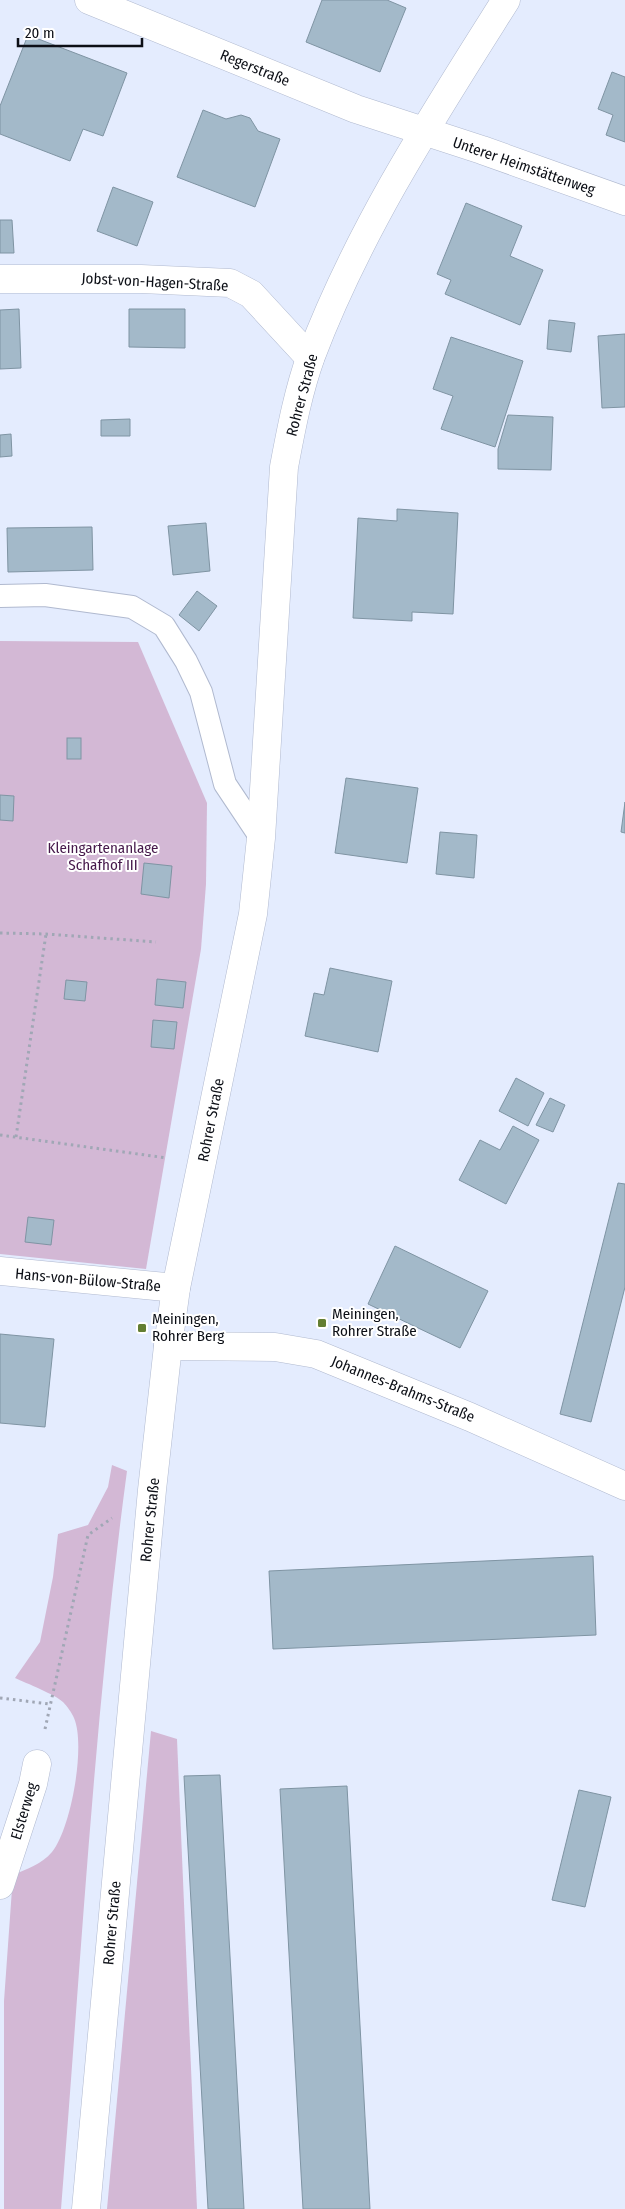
<svg xmlns="http://www.w3.org/2000/svg" width="625" height="2209" font-family="'Fira Sans Condensed',sans-serif">
<rect width="100%" height="100%" fill="#e4ecfe"/>
<g fill="#d3b8d5">
<path d="M 0,641 L 138,642 L 207,803 L 206,884 L 201,949 L 146,1269 L 0,1254 Z"/>
<path d="M 112,1465 L 127,1471 C 94,1716 81,1963 61,2209 L 4,2209 L 4,2001 L 13,1875 C 27,1869 42,1864 52,1852 C 71,1829 86,1745 74,1718 C 72,1713 67,1706 63,1702 C 56,1695 26,1683 15,1678 L 40,1642 L 53,1577 L 58,1534 L 88,1525 L 108,1487 Z"/>
<path d="M 151,1731 L 177,1739 L 197,2209 L 107,2209 Z"/>
</g>
<g fill="#a3b9c9" stroke="#7f94a3">
<path d="M 322,0 L 387,0 L 406,8 L 380,72 L 306,42 Z"/>
<path d="M 28,35 L 127,73 L 103,136 L 83,129 L 70,161 L 0,134 L 0,106 Z"/>
<path d="M 612,72 L 625,77 L 625,142 L 606,135 L 613,115 L 598,109 Z"/>
<path d="M 203,110 L 226,119 L 241,115 L 250,118 L 258,131 L 280,139 L 255,207 L 177,177 Z"/>
<path d="M 113,187 L 153,202 L 137,246 L 97,231 Z"/>
<path d="M 466,203 L 522,226 L 510,256 L 543,270 L 520,325 L 445,294 L 451,280 L 437,274 Z"/>
<path d="M 0,220 L 12,220 L 14,253 L 0,253 Z"/>
<path d="M 19,309 L 21,368 L 0,369 L 0,310 Z"/>
<path d="M 129,309 L 185,309 L 185,348 L 129,347 Z"/>
<path d="M 549,320 L 575,323 L 571,352 L 547,349 Z"/>
<path d="M 625,334 L 625,407 L 602,408 L 598,336 Z"/>
<path d="M 451,337 L 523,361 L 495,447 L 441,429 L 453,396 L 433,389 Z"/>
<path d="M 508,415 L 553,417 L 551,470 L 498,469 L 498,449 Z"/>
<path d="M 130,419 L 130,436 L 101,436 L 101,420 Z"/>
<path d="M 11,434 L 12,456 L 0,457 L 0,435 Z"/>
<path d="M 397,509 L 458,513 L 453,614 L 412,612 L 412,621 L 353,618 L 358,518 L 397,521 Z"/>
<path d="M 206,523 L 210,571 L 173,575 L 168,526 Z"/>
<path d="M 92,527 L 93,570 L 8,572 L 7,528 Z"/>
<path d="M 197,591 L 217,606 L 199,631 L 179,615 Z"/>
<rect x="67" y="738" width="14" height="21"/>
<path d="M 346,778 L 418,788 L 407,863 L 335,853 Z"/>
<path d="M 0,795 L 14,796 L 13,821 L 0,820 Z"/>
<path d="M 625,802 L 625,833 L 621,832 Z"/>
<path d="M 440,832 L 477,835 L 474,878 L 436,874 Z"/>
<path d="M 144,863 L 172,866 L 169,898 L 141,894 Z"/>
<path d="M 330,968 L 392,981 L 378,1052 L 305,1036 L 314,993 L 324,995 Z"/>
<path d="M 157,979 L 186,982 L 183,1008 L 155,1005 Z"/>
<path d="M 66,980 L 87,982 L 85,1001 L 64,999 Z"/>
<path d="M 153,1020 L 177,1022 L 174,1049 L 151,1047 Z"/>
<path d="M 516,1078 L 544,1093 L 528,1126 L 499,1111 Z"/>
<path d="M 550,1098 L 565,1105 L 553,1132 L 536,1125 Z"/>
<path d="M 513,1126 L 539,1140 L 506,1204 L 459,1180 L 480,1140 L 500,1150 Z"/>
<path d="M 618,1183 L 625,1184 L 625,1287 L 591,1422 L 560,1414 Z"/>
<path d="M 28,1217 L 54,1220 L 51,1245 L 25,1242 Z"/>
<path d="M 395,1246 L 488,1291 L 460,1348 L 368,1304 Z"/>
<path d="M 0,1334 L 54,1339 L 45,1427 L 0,1423 Z"/>
<path d="M 593,1556 L 596,1635 L 273,1649 L 269,1571 Z"/>
<path d="M 220,1775 L 244,2209 L 208,2209 L 184,1776 Z"/>
<path d="M 347,1786 L 370,2209 L 303,2209 L 280,1789 Z"/>
<path d="M 579,1790 L 611,1797 L 585,1907 L 552,1900 Z"/>
</g>
<g fill="none" stroke-linecap="round" stroke-linejoin="round">
<defs>
<path id="lane" d="M 0,596 L 45,595 L 132,607 L 164,626 L 186,661 L 201,692 L 225,784 L 261,838"/>
<g id="street">
<path d="M 89,0 L 356,109 L 482,150 L 625,201"/>
<path d="M 0,279 L 141,279 L 230,283 L 251,294 L 310,358"/>
<path d="M 0,1271 L 176,1288"/>
<path d="M 168,1346 L 275,1347 L 316,1354 L 470,1417 L 625,1486"/>
<path d="M 0,1885 L 33,1784 L 37,1764"/>
</g>
<path id="secondary" d="M 86,2209 L 152,1490 L 168,1346 L 176,1288 L 253,914 L 261,838 L 284,467 C 291,430 298,392 311,356 C 359,229 434,114 506,0"/>
</defs>
<use href="#lane" stroke="#b0b9cf" stroke-width="24"/>
<use href="#street" stroke="#b0b9cf" stroke-width="29"/>
<use href="#secondary" stroke="#b0b9cf" stroke-width="29"/>
<g stroke="#a0a7b5" stroke-width="3" stroke-dasharray="2.5 4" stroke-linecap="butt">
<path d="M 0,933 L 46,934 L 156,942"/>
<path d="M 0,1135 L 167,1158"/>
<path d="M 16,1137 L 46,934"/>
<path d="M 0,1698 L 50,1704"/>
<path d="M 45,1729 L 88,1535 L 112,1518"/>
</g>
<use href="#lane" stroke="#fff" stroke-width="22"/>
<use href="#street" stroke="#fff" stroke-width="28"/>
<use href="#secondary" stroke="#fff" stroke-width="28"/>
</g>
<g fill="#637e32" stroke="#fff" stroke-width="2">
<rect x="317" y="1318" width="10" height="10" rx="2.5"/>
<rect x="137" y="1323" width="10" height="10" rx="2.5"/>
</g>
<g text-anchor="middle" stroke-width="4" stroke-linejoin="round" paint-order="stroke">
<g font-size="15" fill="#0c0f16" stroke="#fff">
<text transform="translate(255 68) rotate(22)" y="5">Regerstraße</text>
<text transform="translate(524 166) rotate(19)" y="5">Unterer Heimstättenweg</text>
<text transform="translate(155 282) rotate(3)" y="5">Jobst-von-Hagen-Straße</text>
<text transform="translate(302 395) rotate(-75)" y="5">Rohrer Straße</text>
<text transform="translate(211 1120) rotate(-79)" y="5">Rohrer Straße</text>
<text transform="translate(88 1280) rotate(5)" y="5">Hans-von-Bülow-Straße</text>
<text transform="translate(403 1389) rotate(22)" y="5">Johannes-Brahms-Straße</text>
<text transform="translate(150 1520) rotate(-84)" y="5">Rohrer Straße</text>
<text transform="translate(24 1811) rotate(-73)" y="5">Elsterweg</text>
<text transform="translate(112 1923) rotate(-85)" y="5">Rohrer Straße</text>
</g>
<g font-size="15" fill="#45184a" stroke="#fff">
<text x="103" y="853">Kleingartenanlage<tspan x="103" dy="17">Schafhof III</tspan></text>
</g>
<g font-size="15" fill="#0c0f16" stroke="#fff" text-anchor="start">
<text x="332" y="1319">Meiningen,<tspan x="332" dy="17">Rohrer Straße</tspan></text>
<text x="152" y="1324">Meiningen,<tspan x="152" dy="17">Rohrer Berg</tspan></text>
</g>
</g>
<path d="M18 38v8h124v-8" fill="none" stroke="#0c0f16" stroke-width="2.5"/>
<text x="25" y="38" font-size="15" fill="#0c0f16" stroke="#ffffff" stroke-width="4" paint-order="stroke">20 m</text>
</svg>
